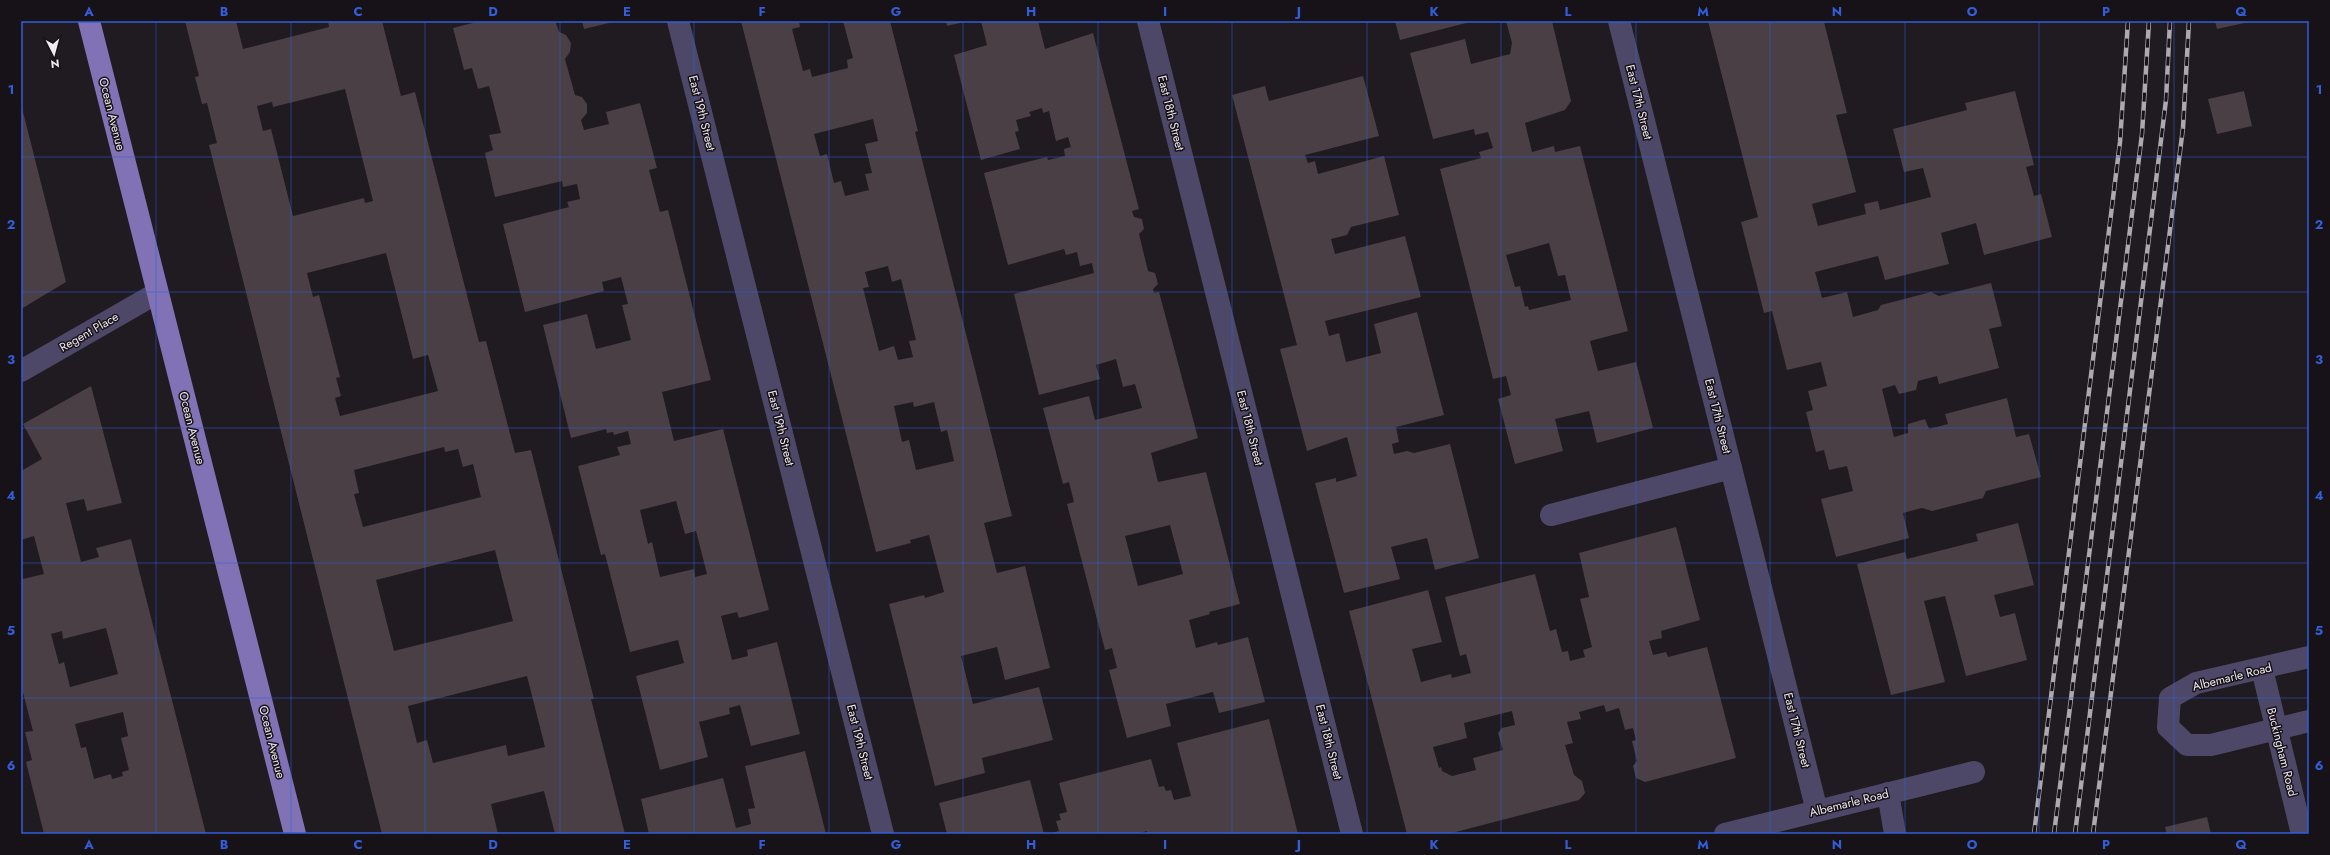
<svg xmlns="http://www.w3.org/2000/svg" width="2330" height="855" font-family="Jost,sans-serif">
<rect width="100%" height="100%" fill="#201a21"/>
<g fill="#4a3f44" fill-rule="evenodd">
<path d="M 185,21 L 236,21 L 243,49 L 329,27 L 328,21 L 382,21 L 401,96 L 415,92 L 479,342 L 486,341 L 515,453 L 531,450 L 594,699 L 591,699 L 625,834 L 555,834 L 544,791 L 491,804 L 498,834 L 382,834 L 209,145 L 217,143 L 207,103 L 202,104 L 195,77 L 199,76 ZM 345,89 L 373,201 L 365,203 L 364,198 L 293,216 L 271,129 L 263,131 L 257,106 L 272,102 L 273,107 ZM 386,253 L 413,359 L 428,355 L 438,391 L 340,416 L 335,398 L 341,396 L 336,378 L 340,377 L 319,295 L 313,297 L 307,273 ZM 444,447 L 445,452 L 458,449 L 463,467 L 473,464 L 481,497 L 363,527 L 354,494 L 359,493 L 354,470 ZM 495,550 L 513,621 L 394,651 L 376,580 ZM 527,676 L 545,747 L 508,756 L 506,745 L 433,763 L 427,740 L 417,743 L 408,706 Z"/>
<path d="M 480,21 L 560,21 L 556,23 L 559,32 L 566,35 L 571,43 L 570,52 L 565,59 L 575,95 L 582,97 L 587,104 L 587,113 L 581,120 L 584,130 L 609,124 L 606,112 L 640,103 L 657,168 L 649,170 L 660,212 L 668,210 L 711,380 L 662,392 L 674,441 L 723,429 L 769,610 L 739,618 L 737,612 L 721,616 L 732,660 L 748,656 L 747,650 L 777,642 L 800,734 L 751,746 L 740,705 L 729,708 L 730,714 L 699,722 L 708,757 L 660,770 L 636,676 L 684,663 L 678,640 L 630,652 L 605,554 L 601,555 L 578,466 L 620,455 L 617,447 L 631,444 L 628,431 L 614,435 L 613,432 L 607,433 L 606,429 L 571,438 L 543,325 L 587,314 L 596,349 L 631,340 L 622,305 L 628,304 L 621,277 L 602,282 L 604,291 L 525,312 L 503,224 L 569,207 L 567,202 L 580,199 L 577,184 L 563,187 L 562,181 L 495,197 L 485,153 L 493,150 L 489,135 L 501,133 L 489,86 L 478,89 L 472,68 L 464,70 L 453,28 ZM 676,501 L 685,534 L 696,531 L 707,574 L 695,577 L 694,569 L 660,577 L 652,542 L 648,544 L 640,510 Z"/>
<path d="M 582,21 L 613,21 L 613,22 L 584,29 Z"/>
<path d="M 741,21 L 799,21 L 800,27 L 792,29 L 803,71 L 810,69 L 812,77 L 848,68 L 847,60 L 853,58 L 843,21 L 890,21 L 918,131 L 915,132 L 1012,516 L 984,523 L 997,573 L 1025,566 L 1050,668 L 1005,680 L 997,647 L 961,656 L 973,704 L 1039,687 L 1053,740 L 982,758 L 985,773 L 935,786 L 889,604 L 924,595 L 925,598 L 944,592 L 929,535 L 910,540 L 911,543 L 876,552 ZM 873,119 L 878,141 L 865,144 L 872,173 L 865,174 L 869,190 L 845,196 L 841,181 L 834,183 L 827,154 L 820,156 L 814,134 ZM 888,266 L 892,282 L 901,279 L 916,340 L 909,341 L 913,357 L 898,360 L 894,346 L 879,351 L 863,288 L 869,287 L 865,272 ZM 913,402 L 914,407 L 934,402 L 941,432 L 947,430 L 954,461 L 916,470 L 909,440 L 902,442 L 894,406 Z"/>
<path d="M 946,21 L 964,21 L 964,22 L 947,26 Z"/>
<path d="M 981,21 L 1038,21 L 1045,49 L 1093,33 L 1139,209 L 1132,211 L 1134,217 L 1142,219 L 1144,229 L 1139,234 L 1148,271 L 1155,273 L 1158,284 L 1153,289 L 1154,293 L 1159,292 L 1198,438 L 1151,453 L 1158,482 L 1206,472 L 1240,604 L 1209,612 L 1210,614 L 1189,620 L 1196,648 L 1217,642 L 1218,645 L 1248,637 L 1265,702 L 1219,713 L 1213,692 L 1166,704 L 1171,726 L 1127,738 L 1109,670 L 1117,668 L 1112,648 L 1105,650 L 1067,504 L 1074,502 L 1069,482 L 1063,484 L 1043,408 L 1089,396 L 1095,420 L 1142,408 L 1135,384 L 1123,387 L 1116,359 L 1096,365 L 1100,379 L 1039,395 L 1014,294 L 1094,273 L 1092,263 L 1080,266 L 1077,252 L 1066,255 L 1064,249 L 1008,265 L 984,173 L 1047,157 L 1048,160 L 1065,156 L 1064,149 L 1071,147 L 1068,137 L 1056,141 L 1049,111 L 1043,113 L 1042,108 L 1029,112 L 1031,116 L 1016,120 L 1019,131 L 1015,132 L 1020,149 L 981,160 L 954,55 L 987,45 ZM 1170,525 L 1183,574 L 1138,586 L 1125,536 Z"/>
<path d="M 1395,21 L 1470,21 L 1470,22 L 1400,40 Z"/>
<path d="M 1506,21 L 1552,21 L 1571,101 L 1565,110 L 1525,123 L 1532,152 L 1554,146 L 1555,152 L 1580,146 L 1628,331 L 1590,341 L 1598,371 L 1636,362 L 1653,428 L 1597,443 L 1589,411 L 1555,419 L 1563,451 L 1515,464 L 1498,399 L 1511,395 L 1506,376 L 1493,379 L 1440,169 L 1481,158 L 1479,152 L 1493,148 L 1488,132 L 1475,135 L 1474,129 L 1433,139 L 1410,53 L 1465,39 L 1471,64 L 1510,54 L 1512,43 ZM 1549,243 L 1558,276 L 1565,275 L 1571,300 L 1529,310 L 1528,306 L 1525,307 L 1520,286 L 1515,287 L 1506,255 Z"/>
<path d="M 1708,21 L 1824,22 L 1847,113 L 1836,115 L 1856,192 L 1812,204 L 1818,226 L 1866,214 L 1864,204 L 1878,201 L 1880,210 L 1931,197 L 1923,168 L 1904,172 L 1893,129 L 1967,110 L 1965,103 L 2015,91 L 2034,165 L 2026,167 L 2034,196 L 2041,194 L 2052,237 L 1984,255 L 1976,223 L 1941,233 L 1949,264 L 1885,280 L 1878,256 L 1815,272 L 1822,298 L 1847,292 L 1853,317 L 1878,310 L 1881,305 L 1931,292 L 1939,296 L 1991,283 L 2002,326 L 1989,329 L 1999,368 L 1939,384 L 1937,376 L 1918,381 L 1916,390 L 1899,394 L 1895,385 L 1882,389 L 1894,437 L 1908,433 L 1908,424 L 1925,419 L 1929,429 L 1948,424 L 1945,414 L 2007,398 L 2016,437 L 2029,434 L 2041,477 L 1986,491 L 1983,498 L 1932,511 L 1922,508 L 1903,513 L 1909,538 L 1836,557 L 1821,499 L 1853,491 L 1847,466 L 1829,470 L 1824,450 L 1816,452 L 1806,412 L 1813,410 L 1808,391 L 1827,386 L 1821,362 L 1787,370 L 1772,311 L 1764,313 L 1741,222 L 1758,217 Z"/>
<path d="M 2215,21 L 2249,21 L 2249,22 L 2217,29 Z"/>
<path d="M 1363,76 L 1379,136 L 1305,155 L 1308,163 L 1315,161 L 1318,174 L 1384,156 L 1399,215 L 1351,227 L 1347,235 L 1331,239 L 1335,254 L 1405,236 L 1421,297 L 1325,321 L 1329,336 L 1339,333 L 1346,362 L 1381,353 L 1374,324 L 1417,312 L 1444,415 L 1396,427 L 1399,442 L 1392,444 L 1394,454 L 1407,451 L 1414,453 L 1450,444 L 1479,558 L 1435,570 L 1427,538 L 1391,547 L 1400,579 L 1344,593 L 1315,483 L 1336,478 L 1336,482 L 1357,476 L 1347,437 L 1307,451 L 1280,349 L 1297,345 L 1232,95 L 1265,86 L 1269,101 Z"/>
<path d="M 2244,91 L 2252,126 L 2217,134 L 2208,99 Z"/>
<path d="M 21,104 L 66,282 L 21,309 Z"/>
<path d="M 91,386 L 122,503 L 87,511 L 84,499 L 66,503 L 81,562 L 99,557 L 96,548 L 131,539 L 206,834 L 44,834 L 26,762 L 32,760 L 25,732 L 33,731 L 21,685 L 21,574 L 23,579 L 44,574 L 34,536 L 21,540 L 21,471 L 42,459 L 23,424 ZM 106,628 L 118,674 L 70,687 L 64,662 L 59,664 L 51,634 L 62,631 L 63,639 ZM 123,712 L 128,736 L 121,738 L 129,770 L 122,772 L 123,776 L 112,779 L 111,774 L 94,779 L 86,747 L 81,748 L 75,724 Z"/>
<path d="M 2018,523 L 2034,585 L 1994,595 L 2000,617 L 2015,613 L 2027,660 L 1966,676 L 1945,596 L 1924,601 L 1945,682 L 1891,695 L 1857,564 L 1905,552 L 1907,559 L 1978,541 L 1976,534 Z"/>
<path d="M 1676,527 L 1700,620 L 1661,631 L 1662,638 L 1649,641 L 1653,655 L 1666,652 L 1668,657 L 1707,647 L 1736,758 L 1645,782 L 1636,778 L 1633,766 L 1637,761 L 1632,741 L 1636,740 L 1633,728 L 1625,730 L 1619,708 L 1606,712 L 1604,705 L 1579,712 L 1581,719 L 1567,722 L 1573,743 L 1565,745 L 1574,775 L 1582,781 L 1585,793 L 1579,800 L 1448,834 L 1407,834 L 1349,611 L 1428,590 L 1442,642 L 1412,649 L 1421,682 L 1451,674 L 1452,678 L 1471,673 L 1466,654 L 1460,656 L 1445,597 L 1535,574 L 1550,631 L 1556,629 L 1562,652 L 1568,651 L 1570,661 L 1585,657 L 1583,650 L 1592,647 L 1580,599 L 1589,597 L 1579,553 ZM 1512,711 L 1515,725 L 1502,728 L 1498,733 L 1503,750 L 1473,758 L 1476,770 L 1452,776 L 1442,771 L 1441,767 L 1439,768 L 1433,747 L 1467,738 L 1464,723 Z"/>
<path d="M 1269,719 L 1298,834 L 1147,834 L 1147,831 L 1135,834 L 1049,834 L 1059,831 L 1056,821 L 1061,820 L 1059,814 L 1067,812 L 1059,783 L 1151,759 L 1159,787 L 1164,786 L 1166,791 L 1171,790 L 1174,800 L 1191,796 L 1177,743 Z"/>
<path d="M 805,751 L 826,834 L 649,834 L 641,799 L 723,778 L 736,828 L 751,824 L 748,809 L 755,808 L 745,766 Z"/>
<path d="M 1030,780 L 1044,834 L 947,834 L 939,803 Z"/>
<path d="M 2207,817 L 2211,834 L 2167,834 L 2165,827 Z"/>
</g>
<g fill="none" stroke-linecap="round" stroke-linejoin="round">
<g stroke="#4e4868" stroke-width="22">
<path d="M 678,21 L 883,834"/>
<path d="M 1148,21 L 1352,834"/>
<path d="M 1619,21 L 1817,811"/>
<path d="M 21,371 L 157,293"/>
<path d="M 1551,515 L 1731,468"/>
<path d="M 2309,657 L 2196,683 L 2170,698 L 2168,727 L 2187,745 L 2211,745 L 2309,721"/>
<path d="M 2262,669 L 2302,834"/>
<path d="M 1888,793 L 1895,834"/>
<path d="M 1725,834 L 1974,772"/>
</g>
<path stroke="#8072b4" stroke-width="22" d="M 89,21 L 295,834"/>
<defs>
<g id="rail">
<path d="M 2034,834 L 2120,142 L 2128,21"/>
<path d="M 2054,834 L 2142,134 L 2149,21"/>
<path d="M 2075,834 L 2166,100 L 2170,21"/>
<path d="M 2093,834 L 2183,128 L 2189,21"/>
</g>
</defs>
<use href="#rail" stroke="#ada9ae" stroke-width="4.5"/>
<use href="#rail" stroke="#171118" stroke-width="3" stroke-dasharray="9" stroke-linecap="butt"/>
</g>
<path fill="none" stroke="#325eda" stroke-width="1" stroke-opacity="0.55" d="M 156,21 L 156,834M 291,21 L 291,834M 425,21 L 425,834M 560,21 L 560,834M 694,21 L 694,834M 829,21 L 829,834M 963,21 L 963,834M 1098,21 L 1098,834M 1232,21 L 1232,834M 1367,21 L 1367,834M 1501,21 L 1501,834M 1636,21 L 1636,834M 1770,21 L 1770,834M 1905,21 L 1905,834M 2039,21 L 2039,834M 2174,21 L 2174,834M 21,157 L 2309,157M 21,292 L 2309,292M 21,428 L 2309,428M 21,563 L 2309,563M 21,698 L 2309,698"/>
<g text-anchor="middle" stroke-width="3" stroke-linejoin="round" paint-order="stroke">
<g font-size="12" fill="#eeeaef" stroke="#171118">
<text transform="translate(1639 102) rotate(76)" y="4">East 17th Street</text>
<text transform="translate(702 113) rotate(76)" y="4">East 19th Street</text>
<text transform="translate(1171 113) rotate(76)" y="4">East 18th Street</text>
<text transform="translate(112 114) rotate(76)" y="4">Ocean Avenue</text>
<text transform="translate(89 332) rotate(-30)" y="4">Regent Place</text>
<text transform="translate(1718 416) rotate(76)" y="4">East 17th Street</text>
<text transform="translate(192 428) rotate(76)" y="4">Ocean Avenue</text>
<text transform="translate(781 428) rotate(76)" y="4">East 19th Street</text>
<text transform="translate(1250 428) rotate(76)" y="4">East 18th Street</text>
<text transform="translate(2232 677) rotate(-14)" y="4">Albemarle Road</text>
<text transform="translate(1797 730) rotate(76)" y="4">East 17th Street</text>
<text transform="translate(272 742) rotate(76)" y="4">Ocean Avenue</text>
<text transform="translate(860 742) rotate(76)" y="4">East 19th Street</text>
<text transform="translate(1329 742) rotate(76)" y="4">East 18th Street</text>
<text transform="translate(2282 752) rotate(76)" y="4">Buckingham Road</text>
<text transform="translate(1849 803) rotate(-14)" y="4">Albemarle Road</text>
</g>
</g>
<rect width="2330" height="855" fill="none" stroke="#171118" stroke-width="44"/>
<g transform="translate(54 54) rotate(174)" stroke="#171118" stroke-width="3" paint-order="stroke">
<path d="M0-3L7 15L0 10L-7 15Z" fill="#eeeaef"/>
<text y="-6" font-size="11" font-weight="bold" text-anchor="middle" fill="#eeeaef">N</text>
</g>
<rect x="22" y="22" width="2286" height="811" fill="none" stroke="#325eda" stroke-width="1.5"/>
<g font-size="13" text-anchor="middle" font-weight="bold" fill="#325eda">
<text x="89" y="16">A</text>
<text x="224" y="16">B</text>
<text x="358" y="16">C</text>
<text x="493" y="16">D</text>
<text x="627" y="16">E</text>
<text x="762" y="16">F</text>
<text x="896" y="16">G</text>
<text x="1031" y="16">H</text>
<text x="1165" y="16">I</text>
<text x="1299" y="16">J</text>
<text x="1434" y="16">K</text>
<text x="1568" y="16">L</text>
<text x="1703" y="16">M</text>
<text x="1837" y="16">N</text>
<text x="1972" y="16">O</text>
<text x="2106" y="16">P</text>
<text x="2241" y="16">Q</text>
<text x="11" y="94">1</text>
<text x="2319" y="94">1</text>
<text x="11" y="229">2</text>
<text x="2319" y="229">2</text>
<text x="11" y="364">3</text>
<text x="2319" y="364">3</text>
<text x="11" y="500">4</text>
<text x="2319" y="500">4</text>
<text x="11" y="635">5</text>
<text x="2319" y="635">5</text>
<text x="11" y="770">6</text>
<text x="2319" y="770">6</text>
<text x="89" y="849">A</text>
<text x="224" y="849">B</text>
<text x="358" y="849">C</text>
<text x="493" y="849">D</text>
<text x="627" y="849">E</text>
<text x="762" y="849">F</text>
<text x="896" y="849">G</text>
<text x="1031" y="849">H</text>
<text x="1165" y="849">I</text>
<text x="1299" y="849">J</text>
<text x="1434" y="849">K</text>
<text x="1568" y="849">L</text>
<text x="1703" y="849">M</text>
<text x="1837" y="849">N</text>
<text x="1972" y="849">O</text>
<text x="2106" y="849">P</text>
<text x="2241" y="849">Q</text>
</g>
</svg>
